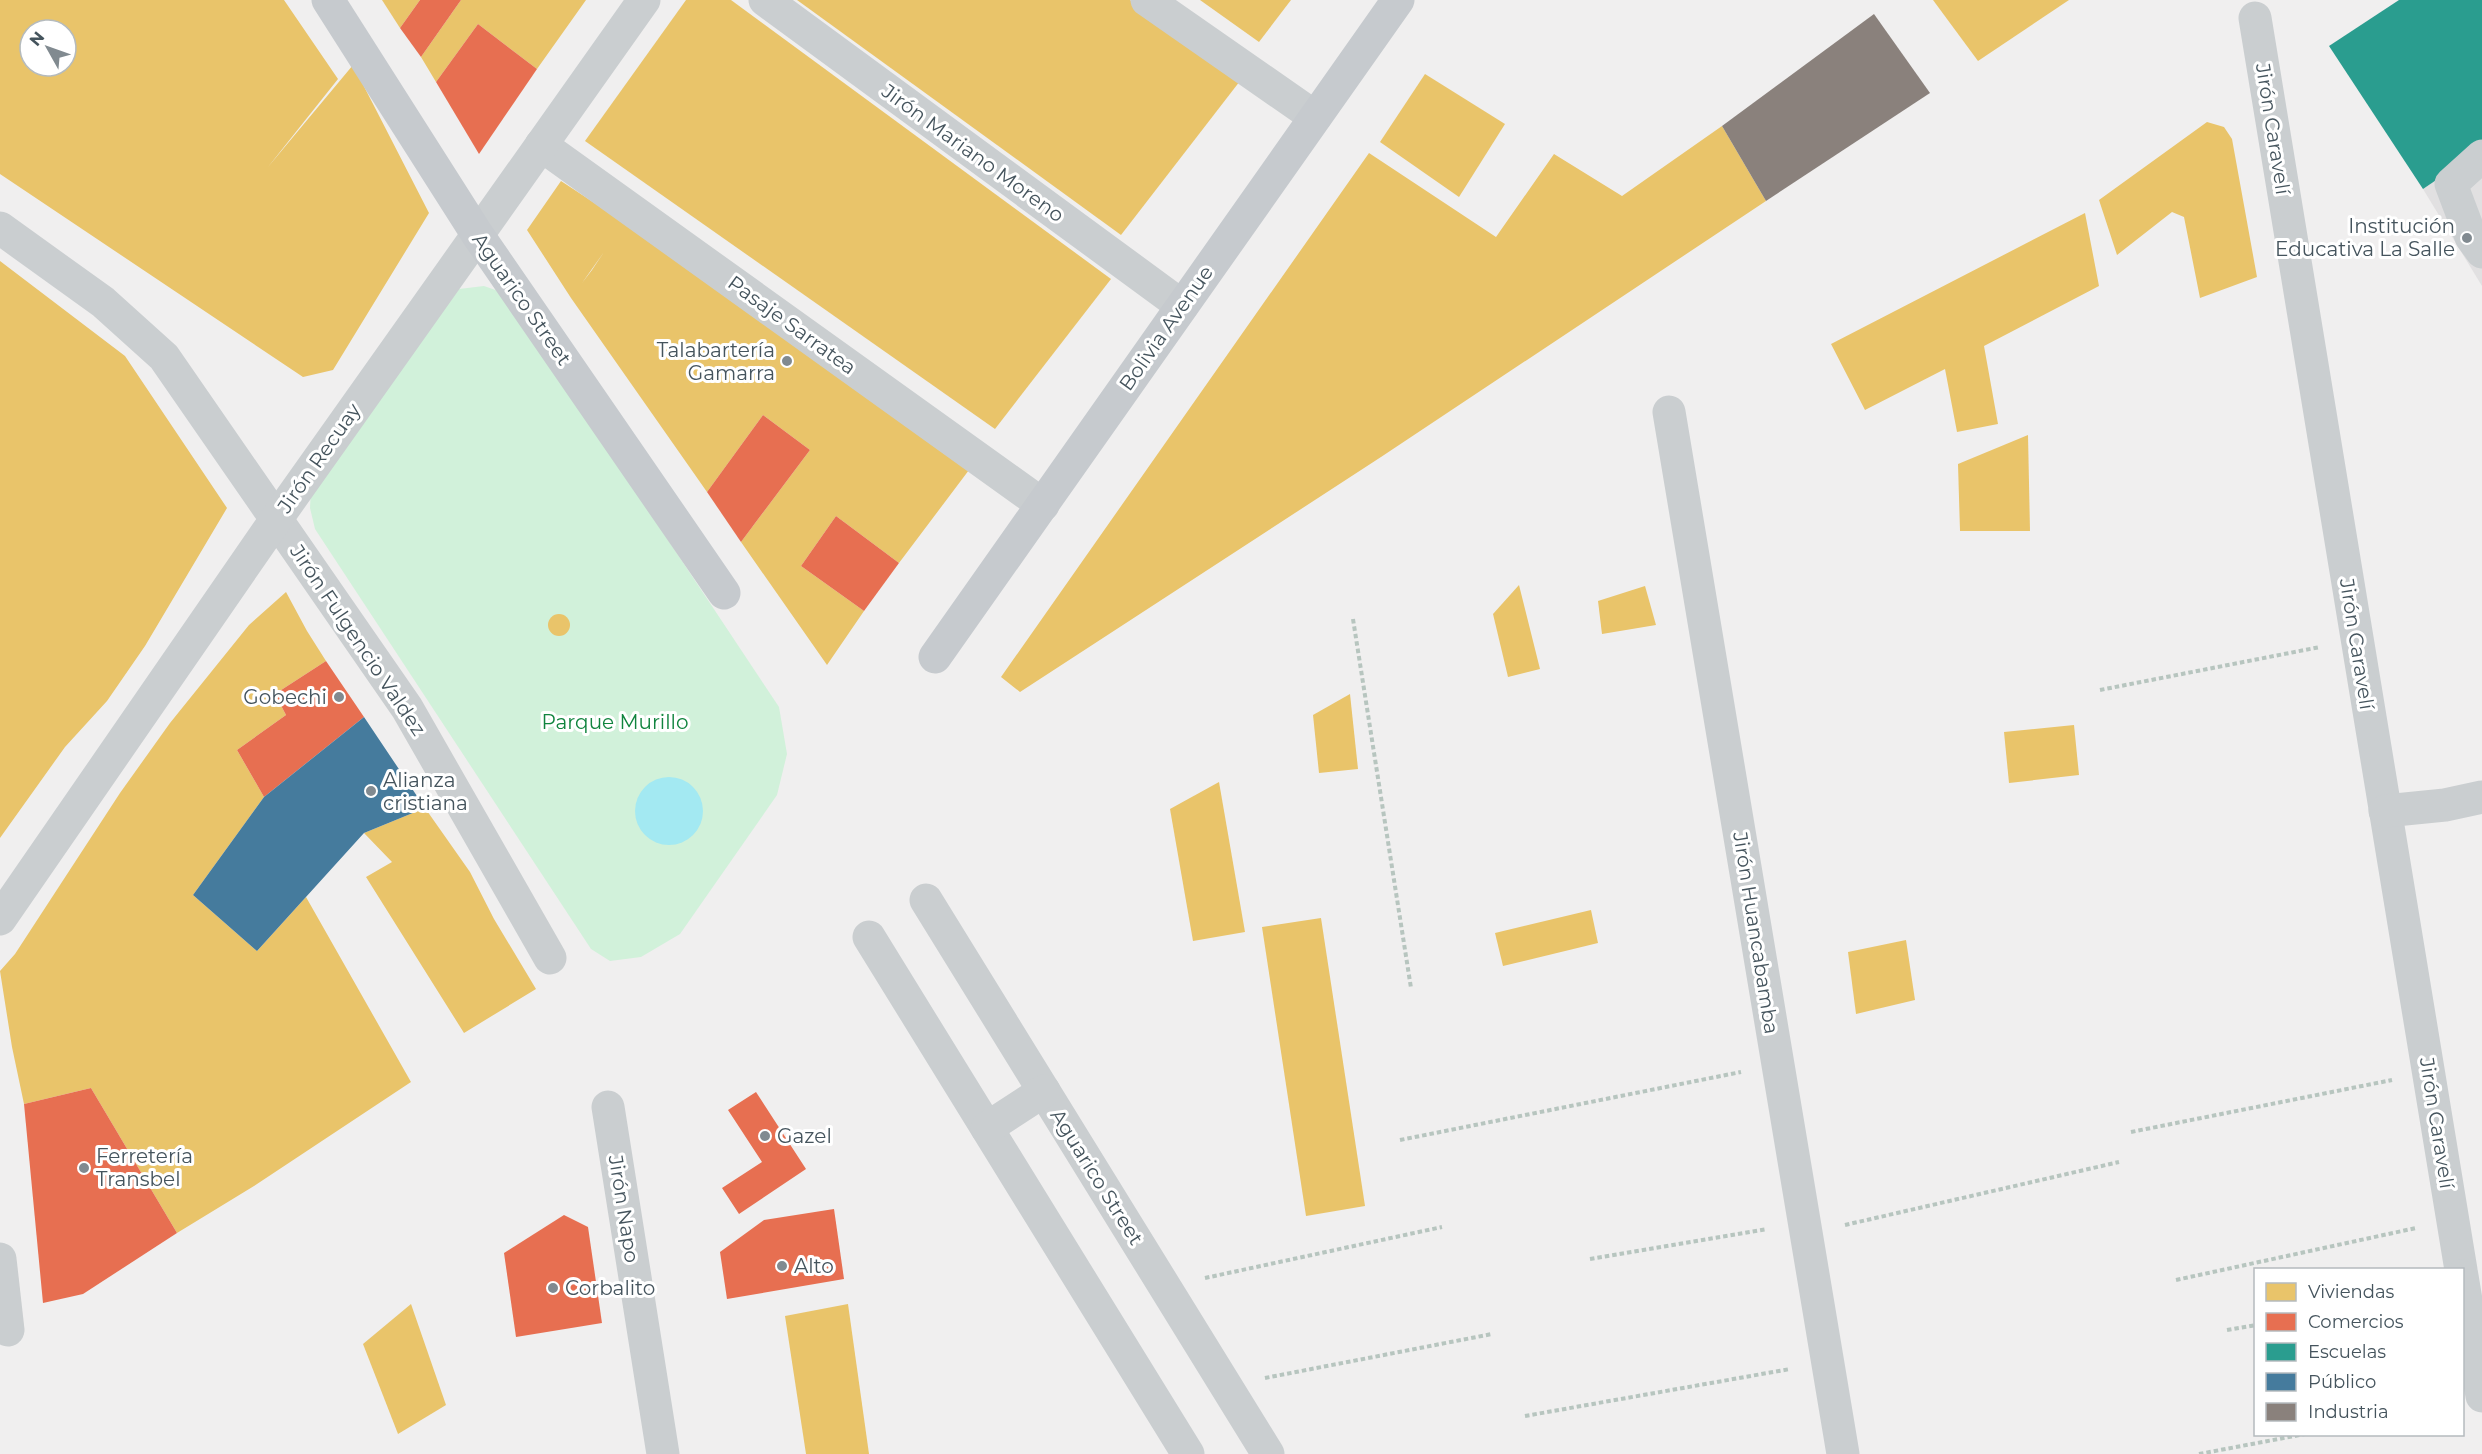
<svg xmlns="http://www.w3.org/2000/svg" width="2482" height="1454" font-family="Montserrat,sans-serif">
<rect width="100%" height="100%" fill="#f0efef"/>
<path fill="#e1e0e1" d="M 2482,149 L 2482,286 L 2423,189 Z"/>
<path fill="#d1f1da" d="M 484,286 L 504,293 L 779,707 L 787,754 L 777,795 L 680,934 L 641,957 L 610,961 L 591,949 L 315,529 L 310,508 L 311,488 L 459,289 Z"/>
<circle fill="#a3e9f2" cx="669" cy="811" r="34"/>
<g fill="#e9c46a" fill-rule="evenodd">
<path d="M 0,0 L 284,0 L 338,79 L 268,167 L 353,65 L 429,213 L 333,370 L 303,377 L 0,174 ZM 30,30 L 66,30 L 66,66 L 30,66 Z"/>
<path d="M 382,0 L 420,0 L 400,28 Z"/>
<path d="M 461,0 L 586,0 L 537,69 L 478,24 L 436,82 L 421,57 Z"/>
<path d="M 686,0 L 731,0 L 1111,279 L 995,429 L 585,141 Z"/>
<path d="M 797,0 L 1130,0 L 1240,81 L 1121,235 Z"/>
<path d="M 1200,0 L 1291,0 L 1259,42 Z"/>
<path d="M 1933,0 L 2069,0 L 1978,61 Z"/>
<path d="M 1425,74 L 1505,124 L 1459,197 L 1380,142 Z"/>
<path d="M 2207,122 L 2224,127 L 2232,139 L 2257,277 L 2200,298 L 2184,217 L 2172,212 L 2117,255 L 2099,200 Z"/>
<path d="M 1722,126 L 1766,201 L 1381,457 L 1020,692 L 1001,677 L 1369,153 L 1496,237 L 1554,154 L 1622,196 Z"/>
<path d="M 561,181 L 625,223 L 969,470 L 899,563 L 836,516 L 801,566 L 864,611 L 827,665 L 741,542 L 810,450 L 763,415 L 707,492 L 571,298 L 527,230 ZM 604,252 L 592,270 L 582,283 Z"/>
<path d="M 2085,213 L 2099,286 L 1984,346 L 1998,424 L 1957,432 L 1945,369 L 1865,410 L 1831,344 Z"/>
<path d="M 0,261 L 125,356 L 227,508 L 145,646 L 107,701 L 65,747 L 0,838 Z"/>
<path d="M 2028,435 L 2030,531 L 1960,531 L 1958,464 Z"/>
<path d="M 1519,585 L 1540,669 L 1508,677 L 1493,614 Z"/>
<path d="M 1645,586 L 1656,625 L 1602,634 L 1598,601 Z"/>
<path d="M 286,592 L 307,631 L 326,661 L 275,694 L 286,715 L 237,750 L 264,797 L 193,895 L 257,951 L 306,897 L 411,1082 L 254,1186 L 177,1233 L 91,1088 L 24,1104 L 12,1047 L 0,971 L 15,954 L 120,793 L 170,723 L 249,625 Z"/>
<circle cx="559" cy="625" r="11"/>
<path d="M 1350,694 L 1358,769 L 1319,773 L 1313,715 Z"/>
<path d="M 2074,725 L 2079,775 L 2009,783 L 2004,732 Z"/>
<path d="M 1219,782 L 1245,932 L 1193,941 L 1170,809 Z"/>
<path d="M 425,808 L 470,872 L 494,919 L 536,989 L 464,1033 L 366,877 L 392,862 L 364,833 Z"/>
<path d="M 1591,910 L 1598,943 L 1503,966 L 1495,933 Z"/>
<path d="M 1321,918 L 1365,1206 L 1306,1216 L 1262,927 Z"/>
<path d="M 1906,940 L 1915,1000 L 1856,1014 L 1848,952 Z"/>
<path d="M 411,1304 L 446,1405 L 398,1434 L 363,1344 Z"/>
<path d="M 848,1304 L 869,1454 L 806,1454 L 785,1316 Z"/>
</g>
<g fill="#e76f51">
<path d="M 420,0 L 461,0 L 421,57 L 400,28 Z"/>
<path d="M 478,24 L 537,69 L 479,154 L 436,82 Z"/>
<path d="M 763,415 L 810,450 L 741,542 L 707,492 Z"/>
<path d="M 836,516 L 899,563 L 864,611 L 801,566 Z"/>
<path d="M 326,661 L 364,717 L 264,797 L 237,750 L 286,715 L 275,694 Z"/>
<path d="M 91,1088 L 177,1233 L 83,1294 L 43,1303 L 24,1104 Z"/>
<path d="M 756,1092 L 806,1169 L 739,1214 L 722,1188 L 762,1162 L 728,1110 Z"/>
<path d="M 834,1209 L 844,1279 L 727,1299 L 720,1252 L 764,1220 Z"/>
<path d="M 564,1215 L 588,1227 L 602,1323 L 516,1337 L 504,1253 Z"/>
</g>
<path fill="#2a9d8f" d="M 2399,0 L 2482,0 L 2482,149 L 2423,189 L 2329,46 Z"/>
<path fill="#457b9d" d="M 364,717 L 425,808 L 364,833 L 257,951 L 193,895 L 264,797 Z"/>
<path fill="#8a817c" d="M 1874,14 L 1930,93 L 1766,201 L 1722,126 Z"/>
<g fill="none" stroke-linecap="round" stroke-linejoin="round">
<g stroke="#b7c5bf" stroke-width="4" stroke-dasharray="4.5 3" stroke-linecap="butt">
<path d="M 1353,619 L 1411,988"/>
<path d="M 2100,690 L 2320,647"/>
<path d="M 2131,1132 L 2392,1080"/>
<path d="M 1400,1140 L 1741,1072"/>
<path d="M 1845,1225 L 2119,1162"/>
<path d="M 1590,1259 L 1767,1229"/>
<path d="M 1205,1278 L 1442,1227"/>
<path d="M 2176,1280 L 2416,1228"/>
<path d="M 2227,1330 L 2256,1325"/>
<path d="M 1265,1378 L 1492,1334"/>
<path d="M 1525,1416 L 1790,1369"/>
<path d="M 2199,1454 L 2305,1434"/>
</g>
<g stroke="#caced0" stroke-width="33">
<path d="M 765,0 L 1182,306"/>
<path d="M 1147,0 L 1315,117"/>
<path d="M 2255,18 L 2461,1270"/>
<path d="M 541,145 L 1043,505"/>
<path d="M 2482,156 L 2451,184 L 2471,237 L 2482,252"/>
<path d="M 0,228 L 103,302 L 164,357 L 407,708 L 550,958"/>
<path d="M 1669,412 L 1843,1454"/>
<path d="M 2385,811 L 2445,805 L 2482,797"/>
<path d="M 926,900 L 1268,1454"/>
<path d="M 0,919 L 277,518 L 644,0"/>
<path d="M 869,937 L 1188,1454"/>
<path d="M 608,1107 L 663,1454"/>
<path d="M 987,1128 L 1044,1091"/>
<path d="M 0,1259 L 8,1330"/>
<path d="M 2462,1276 L 2482,1396"/>
</g>
<g stroke="#c6cace" stroke-width="33">
<path d="M 328,0 L 477,234 L 724,593"/>
<path d="M 935,657 L 1398,0"/>
</g>
</g>
<g fill="#818a90" stroke="#fff" stroke-width="2">
<circle cx="2467" cy="238" r="6"/>
<circle cx="787" cy="361" r="6"/>
<circle cx="339" cy="697" r="6"/>
<circle cx="371" cy="791" r="6"/>
<circle cx="765" cy="1136" r="6"/>
<circle cx="84" cy="1168" r="6"/>
<circle cx="782" cy="1266" r="6"/>
<circle cx="553" cy="1288" r="6"/>
</g>
<g text-anchor="middle" stroke-width="6" stroke-linejoin="round" paint-order="stroke">
<g font-size="20" fill="#45545d" stroke="#fff">
<text transform="translate(2273 129) rotate(81)" y="7">Jirón Caravelí</text>
<text transform="translate(973 153) rotate(36)" y="7">Jirón Mariano Moreno</text>
<text transform="translate(522 299) rotate(55)" y="7">Aguarico Street</text>
<text transform="translate(792 325) rotate(36)" y="7">Pasaje Sarratea</text>
<text transform="translate(1166 328) rotate(-55)" y="7">Bolivia Avenue</text>
<text transform="translate(319 458) rotate(-55)" y="7">Jirón Recuay</text>
<text transform="translate(358 640) rotate(56)" y="7">Jirón Fulgencio Valdez</text>
<text transform="translate(2357 644) rotate(81)" y="7">Jirón Caravelí</text>
<text transform="translate(1756 933) rotate(81)" y="7">Jirón Huancabamba</text>
<text transform="translate(2437 1123) rotate(81)" y="7">Jirón Caravelí</text>
<text transform="translate(1097 1177) rotate(58)" y="7">Aguarico Street</text>
<text transform="translate(624 1209) rotate(81)" y="7">Jirón Napo</text>
</g>
<g font-size="20" fill="#45545d" stroke="#fff" text-anchor="start">
<text x="2455" y="233" text-anchor="end">Institución<tspan x="2455" dy="23">Educativa La Salle</tspan></text>
<text x="775" y="357" text-anchor="end">Talabartería<tspan x="775" dy="23">Gamarra</tspan></text>
<text x="327" y="704" text-anchor="end">Gobechi</text>
<text x="383" y="787">Alianza<tspan x="383" dy="23">cristiana</tspan></text>
<text x="777" y="1143">Gazel</text>
<text x="96" y="1163">Ferretería<tspan x="96" dy="23">Transbel</tspan></text>
<text x="794" y="1273">Alto</text>
<text x="565" y="1295">Corbalito</text>
</g>
<g font-size="20" fill="#10843e" stroke="#fff">
<text x="615" y="729">Parque Murillo</text>
</g>
</g>
<rect x="2254" y="1268" width="210" height="168" fill="#ffffff" stroke="#b5bbbe" stroke-width="1.5"/>
<rect x="2266" y="1283" width="30" height="18" fill="#e9c46a" stroke="#b5bbbe" stroke-width="1.5"/>
<text x="2308" y="1298" font-size="18" fill="#45545d">Viviendas</text>
<rect x="2266" y="1313" width="30" height="18" fill="#e76f51" stroke="#b5bbbe" stroke-width="1.5"/>
<text x="2308" y="1328" font-size="18" fill="#45545d">Comercios</text>
<rect x="2266" y="1343" width="30" height="18" fill="#2a9d8f" stroke="#b5bbbe" stroke-width="1.5"/>
<text x="2308" y="1358" font-size="18" fill="#45545d">Escuelas</text>
<rect x="2266" y="1373" width="30" height="18" fill="#457b9d" stroke="#b5bbbe" stroke-width="1.5"/>
<text x="2308" y="1388" font-size="18" fill="#45545d">Público</text>
<rect x="2266" y="1403" width="30" height="18" fill="#8a817c" stroke="#b5bbbe" stroke-width="1.5"/>
<text x="2308" y="1418" font-size="18" fill="#45545d">Industria</text>
<g transform="translate(48 48) rotate(310)"><circle r="28" fill="#ffffff" stroke="#b5bbbe" stroke-width="1.5"/>
<path d="M0-4.5L10 22L0 15L-10 22Z" fill="#818a90"/>
<text y="-9" font-size="16" font-weight="bold" text-anchor="middle" fill="#45545d">N</text>
</g>
</svg>
